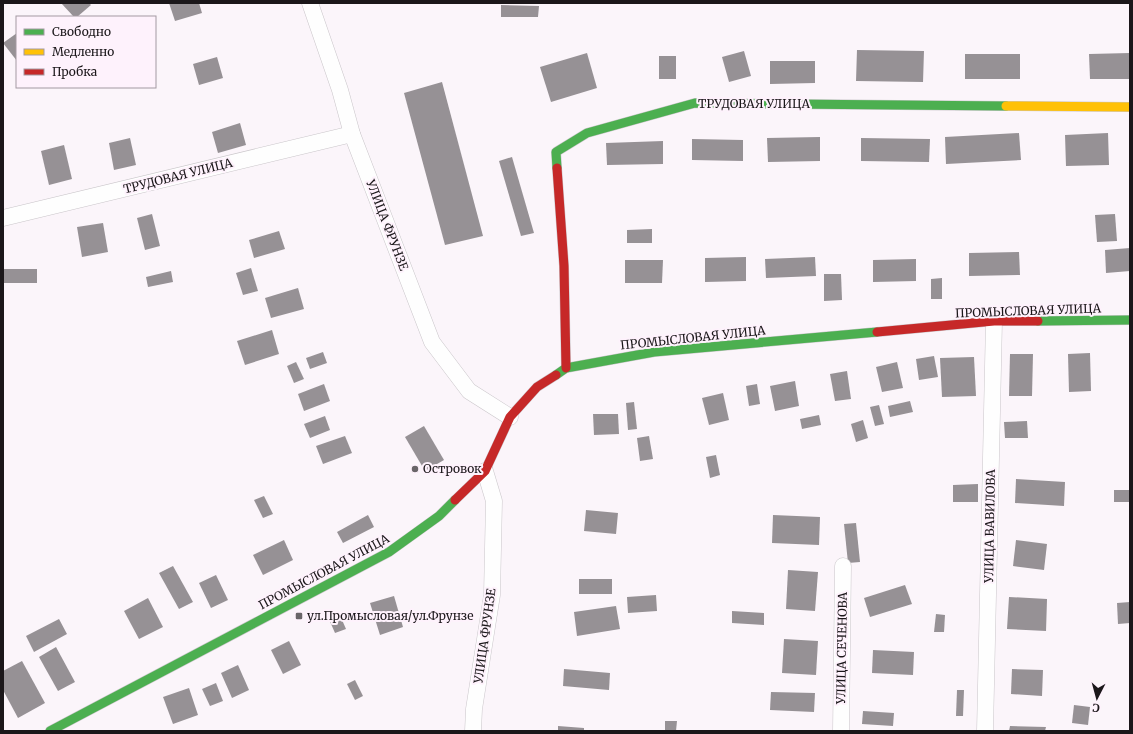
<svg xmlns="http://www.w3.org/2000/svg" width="1133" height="734" font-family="Merriweather,serif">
<rect width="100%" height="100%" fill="#fbf5fa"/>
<g fill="#969195">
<path d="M 61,3 L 89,3 L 91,5 L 77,17 L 74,17 Z"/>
<path d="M 169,3 L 199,3 L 202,13 L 175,21 Z"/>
<path d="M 501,5 L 539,6 L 538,17 L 501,17 Z"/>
<path d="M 17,33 L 17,61 L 3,43 Z"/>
<path d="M 857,50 L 924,51 L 923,82 L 856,81 Z"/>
<path d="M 744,51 L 751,76 L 729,82 L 722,57 Z"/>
<path d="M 587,53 L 597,88 L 551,102 L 540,67 Z"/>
<path d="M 1130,53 L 1130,79 L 1090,79 L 1089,54 Z"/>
<rect x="965" y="54" width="55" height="25"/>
<rect x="659" y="56" width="17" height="23"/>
<path d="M 217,57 L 223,78 L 199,85 L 193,64 Z"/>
<path d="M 770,61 L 815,61 L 815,83 L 770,84 Z"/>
<path d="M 442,82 L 483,236 L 445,245 L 404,93 Z"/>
<path d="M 240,123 L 246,145 L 218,153 L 212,132 Z"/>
<path d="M 1019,133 L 1021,160 L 946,164 L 945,137 Z"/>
<path d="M 1108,133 L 1109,165 L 1066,166 L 1065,135 Z"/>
<path d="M 820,137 L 820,161 L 768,162 L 767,138 Z"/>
<path d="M 130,138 L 136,165 L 114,170 L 109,143 Z"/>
<path d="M 861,138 L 930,139 L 929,162 L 861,161 Z"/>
<path d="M 692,139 L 743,140 L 743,161 L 692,160 Z"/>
<path d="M 663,141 L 663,164 L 607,165 L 606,143 Z"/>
<path d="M 64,145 L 72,179 L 49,185 L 41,151 Z"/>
<path d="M 512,157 L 534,233 L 521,236 L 499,161 Z"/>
<path d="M 152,214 L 160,246 L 145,250 L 137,218 Z"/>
<path d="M 1115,214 L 1117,241 L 1097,242 L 1095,215 Z"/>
<path d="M 103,223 L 108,252 L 82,257 L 77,227 Z"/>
<path d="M 652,229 L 652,243 L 627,243 L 627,230 Z"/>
<path d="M 279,231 L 285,249 L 254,258 L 249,240 Z"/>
<path d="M 1130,248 L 1130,271 L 1106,273 L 1105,250 Z"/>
<path d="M 1019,252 L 1020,275 L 969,276 L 969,253 Z"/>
<path d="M 746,257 L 746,281 L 705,282 L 705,258 Z"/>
<path d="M 815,257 L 816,276 L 766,278 L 765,259 Z"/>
<path d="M 916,259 L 916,281 L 873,282 L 873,260 Z"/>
<path d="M 625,260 L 663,260 L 662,283 L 625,283 Z"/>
<path d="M 251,268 L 258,291 L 243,295 L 236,273 Z"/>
<rect x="3" y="269" width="34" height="14"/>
<path d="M 171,271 L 173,282 L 148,287 L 146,277 Z"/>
<path d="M 824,274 L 841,274 L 842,300 L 824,301 Z"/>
<path d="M 942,278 L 942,299 L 931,299 L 931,279 Z"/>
<path d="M 298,288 L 304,309 L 271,318 L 265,298 Z"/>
<path d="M 272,330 L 279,354 L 245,365 L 237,341 Z"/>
<path d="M 323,352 L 327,363 L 310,369 L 306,358 Z"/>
<path d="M 1090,353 L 1091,391 L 1069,392 L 1068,354 Z"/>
<path d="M 1010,354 L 1033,354 L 1032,396 L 1009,396 Z"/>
<path d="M 934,356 L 938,377 L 919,380 L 916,359 Z"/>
<path d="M 974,357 L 976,396 L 942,397 L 940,358 Z"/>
<path d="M 296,362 L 304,379 L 294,383 L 287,366 Z"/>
<path d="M 897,362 L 903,388 L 882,392 L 876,367 Z"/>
<path d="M 847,371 L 851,399 L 835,401 L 830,374 Z"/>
<path d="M 795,381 L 799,406 L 775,411 L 770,386 Z"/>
<path d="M 324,384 L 330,401 L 304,411 L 298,394 Z"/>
<path d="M 757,384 L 760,404 L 749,406 L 746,386 Z"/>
<path d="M 723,393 L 729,420 L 709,425 L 702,398 Z"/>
<path d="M 910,401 L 913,412 L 890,417 L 888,406 Z"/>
<path d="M 634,402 L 637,429 L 628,430 L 626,403 Z"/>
<path d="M 879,405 L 884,424 L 875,426 L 870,407 Z"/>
<path d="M 593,414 L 618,414 L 619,434 L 594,435 Z"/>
<path d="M 819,415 L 821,425 L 802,429 L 800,419 Z"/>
<path d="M 325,416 L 330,430 L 310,438 L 304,424 Z"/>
<path d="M 863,420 L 868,438 L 856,442 L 851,424 Z"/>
<path d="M 1027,421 L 1028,438 L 1005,438 L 1004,422 Z"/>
<path d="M 424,426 L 444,460 L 425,471 L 405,437 Z"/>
<path d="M 345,436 L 352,453 L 323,464 L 316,446 Z"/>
<path d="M 649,436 L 653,459 L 640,461 L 637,438 Z"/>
<path d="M 716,455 L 720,475 L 710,478 L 706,457 Z"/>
<path d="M 1016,479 L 1065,482 L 1064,506 L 1015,503 Z"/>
<path d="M 978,484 L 978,502 L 953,502 L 953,485 Z"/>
<rect x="1114" y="490" width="16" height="12"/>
<path d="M 264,496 L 273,514 L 263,518 L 254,500 Z"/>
<path d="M 586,510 L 618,513 L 616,534 L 584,531 Z"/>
<path d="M 368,515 L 374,527 L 343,543 L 337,532 Z"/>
<path d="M 773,515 L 820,517 L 819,545 L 772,543 Z"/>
<path d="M 856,523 L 860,562 L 848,563 L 844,524 Z"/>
<path d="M 284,540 L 293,560 L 263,575 L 253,555 Z"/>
<path d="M 1016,540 L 1047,544 L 1044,570 L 1013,566 Z"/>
<path d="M 173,566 L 193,602 L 179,609 L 159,573 Z"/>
<path d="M 788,570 L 818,572 L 815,611 L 786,609 Z"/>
<path d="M 216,575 L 228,600 L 211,608 L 199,583 Z"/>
<rect x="579" y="579" width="33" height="15"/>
<path d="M 905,585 L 912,604 L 870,617 L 864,598 Z"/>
<path d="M 656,595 L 657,611 L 628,613 L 627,597 Z"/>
<path d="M 394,596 L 403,627 L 380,635 L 370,603 Z"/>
<path d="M 1009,597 L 1047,599 L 1046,631 L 1007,629 Z"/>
<path d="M 148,598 L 163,627 L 139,639 L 124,611 Z"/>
<path d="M 1130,602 L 1130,623 L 1118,624 L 1117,603 Z"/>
<path d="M 616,606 L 620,629 L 577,636 L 574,612 Z"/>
<path d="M 732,611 L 764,613 L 764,625 L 732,623 Z"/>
<path d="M 339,613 L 346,629 L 335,633 L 328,617 Z"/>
<path d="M 936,614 L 945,615 L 944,632 L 934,632 Z"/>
<path d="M 59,619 L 67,634 L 34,652 L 26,636 Z"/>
<path d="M 784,639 L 818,641 L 816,675 L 782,673 Z"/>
<path d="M 289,641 L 301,665 L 283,674 L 271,650 Z"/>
<path d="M 56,647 L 75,682 L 58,691 L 39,657 Z"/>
<path d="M 873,650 L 914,652 L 913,675 L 872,673 Z"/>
<path d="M 22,661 L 45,703 L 18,718 L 3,690 L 3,671 Z"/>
<path d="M 238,665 L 249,690 L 232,698 L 221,673 Z"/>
<path d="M 564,669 L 610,673 L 609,690 L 563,686 Z"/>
<path d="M 1012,669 L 1043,670 L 1042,696 L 1011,694 Z"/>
<path d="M 355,680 L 363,696 L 355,700 L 347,684 Z"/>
<path d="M 216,683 L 223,701 L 210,706 L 202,689 Z"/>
<path d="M 189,688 L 198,715 L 173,724 L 163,697 Z"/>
<path d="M 957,690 L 964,690 L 963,716 L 956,716 Z"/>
<path d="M 771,692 L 815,693 L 814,712 L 770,710 Z"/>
<path d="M 1074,705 L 1090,707 L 1088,725 L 1072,723 Z"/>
<path d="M 863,711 L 894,713 L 893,726 L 862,724 Z"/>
<path d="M 665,721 L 677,721 L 676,731 L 665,731 Z"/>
<path d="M 558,726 L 584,728 L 584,731 L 558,731 Z"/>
<path d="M 1010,726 L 1046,727 L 1045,731 L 1009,731 Z"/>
</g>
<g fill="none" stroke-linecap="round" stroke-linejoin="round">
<defs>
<g id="street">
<path d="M 310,3 L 340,90 L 352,134 L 432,342 L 469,391 L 510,417"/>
<path d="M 3,218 L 352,134"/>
<path d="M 473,731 L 474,709 L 492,595 L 494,501 L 485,471"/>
<path d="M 841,731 L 843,566"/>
<path d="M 985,731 L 994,321"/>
</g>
<g id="fast">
<path d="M 557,168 L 556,152 L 587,133 L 695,103 L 1006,106"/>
<path d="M 1038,321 L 1130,320"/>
<path d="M 556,375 L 566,368 L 654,352 L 877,332"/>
<path d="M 50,731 L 389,552 L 439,516 L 455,500"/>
</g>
<path id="slow" d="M 1006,106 L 1130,107"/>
<g id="jam">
<path d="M 557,168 L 564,266 L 566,368"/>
<path d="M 877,332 L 994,321 L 1038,321"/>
<path d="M 455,500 L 485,471 L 510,417 L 537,387 L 556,375"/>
</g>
</defs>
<use href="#street" stroke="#cac6ca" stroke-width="17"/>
<use href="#fast" stroke="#cac6ca" stroke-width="10"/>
<use href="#slow" stroke="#cac6ca" stroke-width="10"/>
<use href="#jam" stroke="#cac6ca" stroke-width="10"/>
<use href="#street" stroke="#fefefe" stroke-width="16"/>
<use href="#fast" stroke="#4caf50" stroke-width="9"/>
<use href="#slow" stroke="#ffc107" stroke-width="9"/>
<use href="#jam" stroke="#c62828" stroke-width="9"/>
</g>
<g fill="#696568" stroke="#fef2fc" stroke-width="1.5">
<circle cx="415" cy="469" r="4"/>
<rect x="295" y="612" width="8" height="8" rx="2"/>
</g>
<g text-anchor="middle" stroke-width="4" stroke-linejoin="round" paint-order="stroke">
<g font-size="12" fill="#1b171a" stroke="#fef2fc">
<text x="754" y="108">ТРУДОВАЯ УЛИЦА</text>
<text transform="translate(178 176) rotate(-14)" y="4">ТРУДОВАЯ УЛИЦА</text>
<text transform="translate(387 225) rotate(69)" y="4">УЛИЦА ФРУНЗЕ</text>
<text transform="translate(1028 311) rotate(-2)" y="4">ПРОМЫСЛОВАЯ УЛИЦА</text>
<text transform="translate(693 338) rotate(-6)" y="4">ПРОМЫСЛОВАЯ УЛИЦА</text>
<text transform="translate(990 526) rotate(-89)" y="4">УЛИЦА ВАВИЛОВА</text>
<text transform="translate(324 572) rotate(-28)" y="4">ПРОМЫСЛОВАЯ УЛИЦА</text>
<text transform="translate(485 636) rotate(-82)" y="4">УЛИЦА ФРУНЗЕ</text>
<text transform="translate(842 648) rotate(-89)" y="4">УЛИЦА СЕЧЕНОВА</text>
</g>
<g font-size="12" fill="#1b171a" stroke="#fef2fc" text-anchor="start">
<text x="423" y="473">Островок</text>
<text x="307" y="620">ул.Промысловая/ул.Фрунзе</text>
</g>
</g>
<rect width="1133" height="734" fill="none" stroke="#1b171a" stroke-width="8"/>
<rect x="16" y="16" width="140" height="72" fill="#fef2fc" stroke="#a39aa2"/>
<rect x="24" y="29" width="20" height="6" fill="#4caf50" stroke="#a39aa2"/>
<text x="52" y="36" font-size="12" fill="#1b171a">Свободно</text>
<rect x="24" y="49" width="20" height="6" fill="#ffc107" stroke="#a39aa2"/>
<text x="52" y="56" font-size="12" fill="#1b171a">Медленно</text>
<rect x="24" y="69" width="20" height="6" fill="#c62828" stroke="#a39aa2"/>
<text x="52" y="76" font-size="12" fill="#1b171a">Пробка</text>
<g transform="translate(1097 698) rotate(186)" stroke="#fef2fc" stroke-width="3" paint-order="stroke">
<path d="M0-3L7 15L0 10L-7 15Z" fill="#1b171a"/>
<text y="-6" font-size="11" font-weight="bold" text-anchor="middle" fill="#1b171a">С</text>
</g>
</svg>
